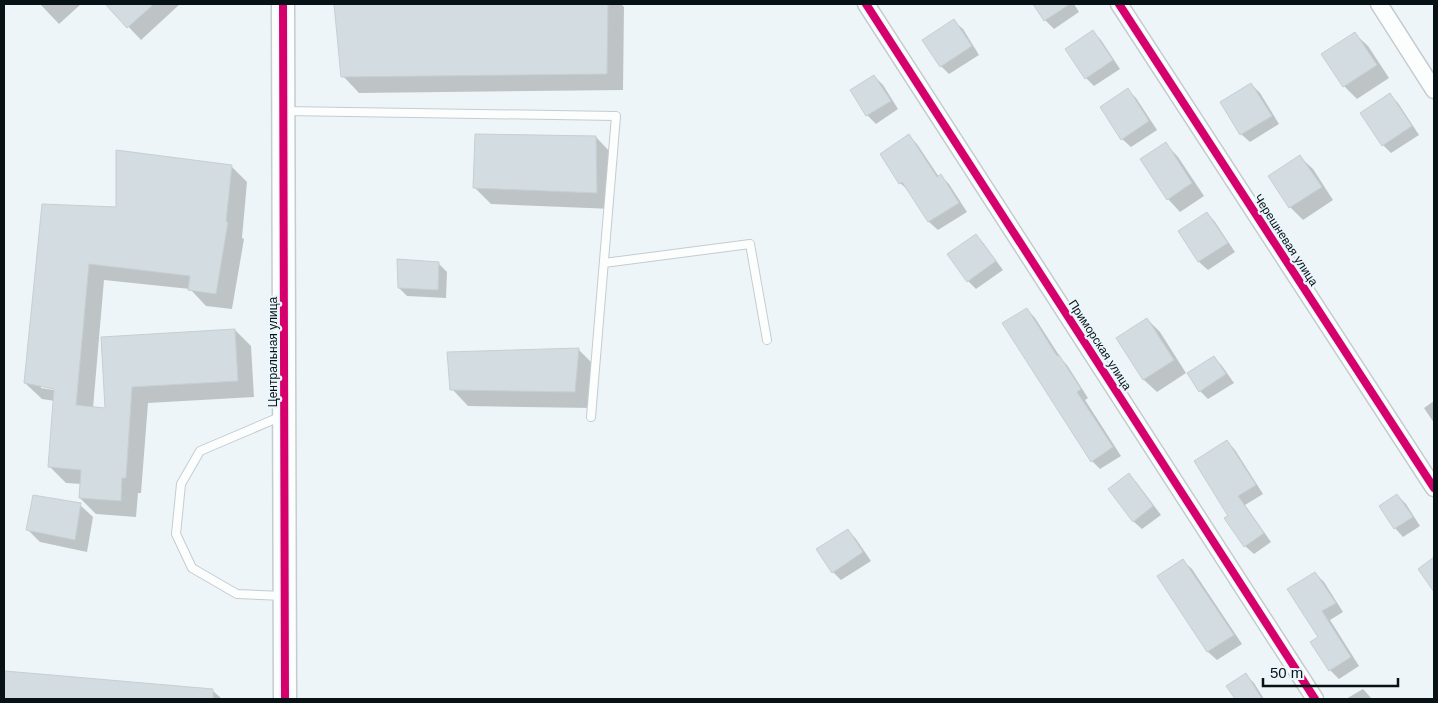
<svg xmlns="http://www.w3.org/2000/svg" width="1438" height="703" font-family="Arial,sans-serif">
<rect width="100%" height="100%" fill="#eef5f8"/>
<g fill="#0003" fill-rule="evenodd">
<path d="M 40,4 L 81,4 L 59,24 Z"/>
<path d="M 107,4 L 180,4 L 141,40 Z"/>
<path d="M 336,4 L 621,4 L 624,7 L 623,90 L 359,93 L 343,76 Z"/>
<path d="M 1034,4 L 1074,4 L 1079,12 L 1054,29 L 1045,20 Z"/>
<path d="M 954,21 L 963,29 L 979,55 L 949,74 L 941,66 Z"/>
<path d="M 1093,32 L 1101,40 L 1120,69 L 1094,86 L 1086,78 Z"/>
<path d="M 1355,34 L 1368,46 L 1389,78 L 1357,99 L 1344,86 Z"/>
<path d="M 874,76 L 883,85 L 898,109 L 876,124 L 867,115 L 852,91 Z"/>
<path d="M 1251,84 L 1260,93 L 1279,124 L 1250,142 L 1241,134 Z"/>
<path d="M 1128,90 L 1136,98 L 1157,130 L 1131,147 L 1122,139 Z"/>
<path d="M 1390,95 L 1398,103 L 1419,135 L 1391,153 L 1383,145 Z"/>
<path d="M 909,136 L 917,144 L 939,177 L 941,176 L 949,184 L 967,212 L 938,230 L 929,222 L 909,191 L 900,183 Z"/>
<path d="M 596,137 L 612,154 L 613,209 L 491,204 L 475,188 Z"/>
<path d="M 1166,144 L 1178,157 L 1204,196 L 1180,212 L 1168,199 Z"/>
<path d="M 1300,157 L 1313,169 L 1333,200 L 1303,220 L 1290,207 L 1270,177 Z"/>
<path d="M 231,166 L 247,182 L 242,238 L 244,239 L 232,309 L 206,306 L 190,289 L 104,280 L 93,408 L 106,409 L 102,338 L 235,330 L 251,346 L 254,397 L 148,403 L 141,493 L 138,493 L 136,517 L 96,514 L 80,498 L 81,484 L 66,483 L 50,467 L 55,401 L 42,399 L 25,383 L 118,208 ZM 41,385 L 60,391 L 41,388 Z"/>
<path d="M 1207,213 L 1215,222 L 1235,252 L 1208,270 L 1199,262 L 1179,232 Z"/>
<path d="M 976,235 L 984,244 L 1003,270 L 976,289 L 968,281 Z"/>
<path d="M 438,263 L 447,272 L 446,298 L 407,296 L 399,288 Z"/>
<path d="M 1027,309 L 1035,318 L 1062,360 L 1067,365 L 1088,398 L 1085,400 L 1121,456 L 1100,469 L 1092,461 Z"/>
<path d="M 1147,319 L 1160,332 L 1186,373 L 1157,392 L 1144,380 L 1117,338 Z"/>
<path d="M 579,350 L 595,366 L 592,408 L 468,406 L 452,389 Z"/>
<path d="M 1214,357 L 1222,366 L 1234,383 L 1208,399 L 1200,391 Z"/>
<path d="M 1434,401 L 1434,423 L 1424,408 Z"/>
<path d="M 1227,441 L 1235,450 L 1263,494 L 1245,505 L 1271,542 L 1254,554 L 1245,546 Z"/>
<path d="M 1129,475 L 1137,483 L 1161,515 L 1142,529 L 1133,521 Z"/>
<path d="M 1397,495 L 1406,504 L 1420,526 L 1403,537 L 1395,528 Z"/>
<path d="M 80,505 L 93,517 L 87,552 L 40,542 L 27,529 Z"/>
<path d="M 848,530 L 856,539 L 871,561 L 841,580 L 833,572 Z"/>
<path d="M 1183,561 L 1192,569 L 1242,644 L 1217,660 L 1208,652 L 1159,577 Z"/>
<path d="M 1315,573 L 1324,582 L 1343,612 L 1330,620 L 1359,666 L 1339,679 L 1330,670 L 1312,642 L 1320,637 Z"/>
<path d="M 6,672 L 212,690 L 222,699 L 4,699 Z"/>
<path d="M 1246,675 L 1254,683 L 1264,699 L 1236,699 L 1228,686 Z"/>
<path d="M 1363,689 L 1372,699 L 1346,699 Z"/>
</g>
<g fill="#d3dce0" stroke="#c6cfd3">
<path d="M 105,4 L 154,4 L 127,28 Z"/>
<path d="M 334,4 L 608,4 L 607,74 L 341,77 Z"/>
<path d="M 1033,4 L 1070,4 L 1044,21 Z"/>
<path d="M 954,19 L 972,46 L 940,67 L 922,40 Z"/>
<path d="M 1093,30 L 1113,60 L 1085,79 L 1065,49 Z"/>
<path d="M 1355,32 L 1377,65 L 1343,87 L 1321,54 Z"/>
<path d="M 874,75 L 891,101 L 866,116 L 850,90 Z"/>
<path d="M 1251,83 L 1272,116 L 1240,135 L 1220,102 Z"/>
<path d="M 1128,88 L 1149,121 L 1121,140 L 1100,107 Z"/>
<path d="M 1390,93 L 1412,126 L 1382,146 L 1360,113 Z"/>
<path d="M 475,134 L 596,136 L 597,193 L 473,188 Z"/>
<path d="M 909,134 L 937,177 L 941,174 L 959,203 L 928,222 L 902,182 L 899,184 L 880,154 Z"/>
<path d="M 1166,142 L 1192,183 L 1167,200 L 1140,159 Z"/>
<path d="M 116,150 L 232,165 L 226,222 L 228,222 L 216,294 L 188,290 L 190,276 L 89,264 L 76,405 L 105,408 L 101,337 L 235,329 L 238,381 L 132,387 L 126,478 L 122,478 L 121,501 L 79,498 L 81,470 L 48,467 L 54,389 L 24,383 L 42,204 L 116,207 Z"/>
<path d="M 1300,155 L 1322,187 L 1289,208 L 1268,176 Z"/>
<path d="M 1207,212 L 1228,243 L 1198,262 L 1178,231 Z"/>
<path d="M 976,234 L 996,261 L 967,282 L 947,254 Z"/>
<path d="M 397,259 L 439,262 L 438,290 L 398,288 Z"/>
<path d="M 1027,308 L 1057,356 L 1059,355 L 1081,389 L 1077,392 L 1113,447 L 1091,462 L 1002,323 Z"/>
<path d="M 1147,318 L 1174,360 L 1143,380 L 1116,338 Z"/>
<path d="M 579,348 L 575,392 L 450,390 L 447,352 Z"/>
<path d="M 1214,356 L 1226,374 L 1199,392 L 1187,373 Z"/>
<path d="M 1227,440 L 1256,485 L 1238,496 L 1264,533 L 1244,547 L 1224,518 L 1228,516 L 1194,461 Z"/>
<path d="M 1129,473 L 1153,506 L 1133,522 L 1108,489 Z"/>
<path d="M 1397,494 L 1413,517 L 1394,529 L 1379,506 Z"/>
<path d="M 33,495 L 81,503 L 75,540 L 26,530 Z"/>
<path d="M 848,529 L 863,552 L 832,573 L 816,549 Z"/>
<path d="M 1434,557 L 1434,592 L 1418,569 Z"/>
<path d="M 1183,559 L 1234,635 L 1207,652 L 1157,576 Z"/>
<path d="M 1315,572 L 1336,603 L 1322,611 L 1351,657 L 1329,671 L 1310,642 L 1318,637 L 1287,589 Z"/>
<path d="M 5,671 L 213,689 L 213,699 L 4,699 Z"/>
<path d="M 1246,673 L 1262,699 L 1235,699 L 1226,686 Z"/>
</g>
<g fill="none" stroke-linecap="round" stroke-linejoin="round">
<defs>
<g id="lane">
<path d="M 284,111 L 616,116 L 591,417"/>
<path d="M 604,263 L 750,244 L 767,340"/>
<path d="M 282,416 L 200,451 L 181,484 L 176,534 L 192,568 L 237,594 L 283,596"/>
</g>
<g id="street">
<path d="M 866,4 L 1315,699"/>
<path d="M 1119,4 L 1434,488"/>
<path d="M 1379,4 L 1434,90"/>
</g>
<path id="secondary" d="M 283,4 L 285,699"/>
</defs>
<use href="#lane" stroke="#c4ccd0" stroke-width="10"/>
<use href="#street" stroke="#c4ccd0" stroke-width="19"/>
<use href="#secondary" stroke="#c4ccd0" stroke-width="25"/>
<use href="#lane" stroke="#fcfefe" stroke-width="8"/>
<use href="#street" stroke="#fcfefe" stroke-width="16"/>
<use href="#secondary" stroke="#fcfefe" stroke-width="22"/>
<defs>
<g id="cycleway">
<path d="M 283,4 L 285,699"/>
<path d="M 866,4 L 1315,699"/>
<path d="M 1119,4 L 1434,488"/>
</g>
</defs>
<use href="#cycleway" stroke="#eaf6fc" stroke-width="11"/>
<use href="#cycleway" stroke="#d6006c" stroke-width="8"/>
</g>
<g text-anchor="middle" stroke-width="4.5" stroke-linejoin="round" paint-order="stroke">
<g font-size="12" fill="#071216" stroke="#eaf6fc">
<text transform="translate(1286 240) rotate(57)" y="4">Черешневая улица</text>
<text transform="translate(1100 345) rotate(57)" y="4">Приморская улица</text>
<text transform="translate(273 352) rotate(-90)" y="4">Центральная улица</text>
</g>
</g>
<rect width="1438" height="703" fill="none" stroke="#071216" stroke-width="10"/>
<path d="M1263 678v8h135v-8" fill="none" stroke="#071216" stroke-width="2.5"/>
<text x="1270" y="678" font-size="15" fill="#071216" stroke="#eaf6fc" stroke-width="4" paint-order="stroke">50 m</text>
</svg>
